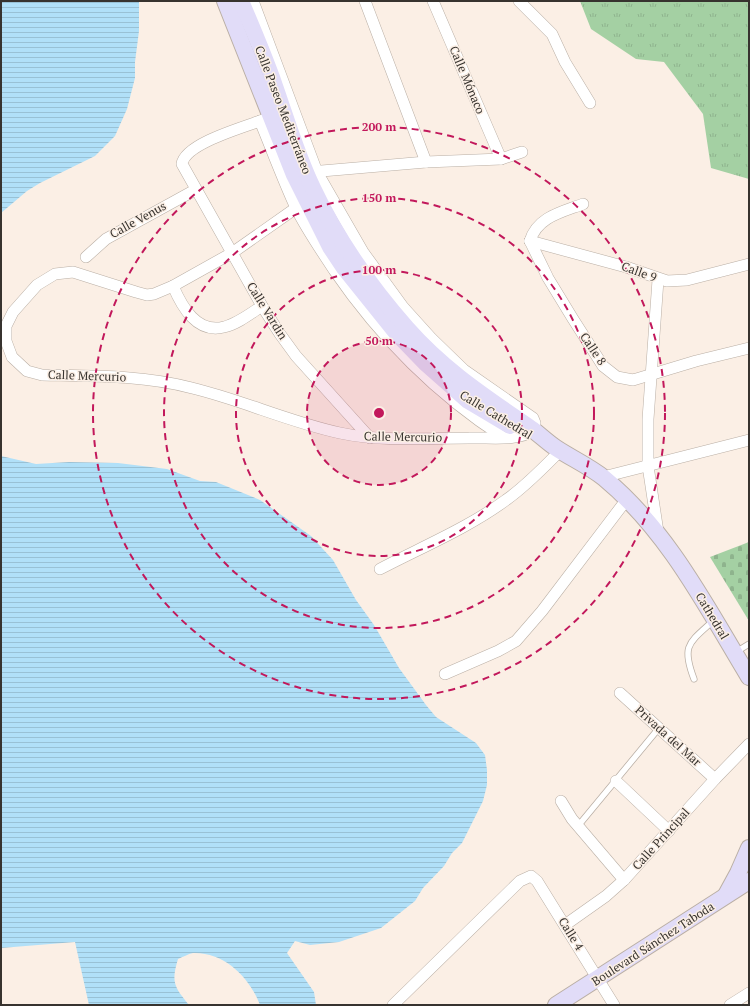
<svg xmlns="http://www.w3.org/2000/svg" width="750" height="1006" font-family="'PT Serif',serif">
<defs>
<pattern id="grass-tufts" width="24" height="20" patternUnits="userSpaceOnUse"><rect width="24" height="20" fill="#a4d0a3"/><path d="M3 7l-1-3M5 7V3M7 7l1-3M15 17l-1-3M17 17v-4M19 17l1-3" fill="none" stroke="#8eb38d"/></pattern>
<pattern id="cemetery-stones" width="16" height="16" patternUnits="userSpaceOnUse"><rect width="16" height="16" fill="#a4d0a3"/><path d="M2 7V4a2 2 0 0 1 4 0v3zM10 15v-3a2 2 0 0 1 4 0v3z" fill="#8eb38d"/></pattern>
<pattern id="water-rules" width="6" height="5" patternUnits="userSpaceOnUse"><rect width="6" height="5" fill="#b1e0f8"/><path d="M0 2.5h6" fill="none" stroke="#99c1d5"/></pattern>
</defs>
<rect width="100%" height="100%" fill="#fbefe5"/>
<path fill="url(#grass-tufts)" d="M 580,1 L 749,1 L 749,179 L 711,168 L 703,114 L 664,62 L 636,59 L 591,29 Z"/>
<path fill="url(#cemetery-stones)" d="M 749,542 L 749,621 L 710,557 Z"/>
<g fill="url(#water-rules)">
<path d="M 1,1 L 139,1 L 139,31 L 135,62 L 135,78 L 127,109 L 115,136 L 95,156 L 40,183 L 27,191 L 1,213 Z"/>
<path d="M 1,456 L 36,464 L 69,462 L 118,463 L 167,469 L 200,481 L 216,482 L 260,500 L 311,536 L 333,560 L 356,600 L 374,625 L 399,668 L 426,705 L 436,717 L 476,743 L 485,755 L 487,770 L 487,785 L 483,801 L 462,843 L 452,853 L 444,866 L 423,888 L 415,901 L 381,928 L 339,942 L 310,945 L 295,941 L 287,953 L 314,992 L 316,1005 L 260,1005 C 250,978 225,952 193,953 C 188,954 183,957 178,959 C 171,982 174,987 189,1005 L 89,1005 L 75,942 L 1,948 Z"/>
</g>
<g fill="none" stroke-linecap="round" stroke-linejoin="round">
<defs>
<g id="lane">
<path d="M 736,652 L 749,644"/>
<path d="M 694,679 C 681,645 689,643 714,620"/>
<path d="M 578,826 L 659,728"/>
</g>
<g id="street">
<path d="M 253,1 L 317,172 L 363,252 L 403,307 L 431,338 L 464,370 L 533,418 L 535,423 L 534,430 C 517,442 489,437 469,438 C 426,438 382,442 340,433 C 289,422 242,400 192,388 C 143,375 92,376 42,375 L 27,371 L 12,357 L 6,341 L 6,326 L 13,312 L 37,285 L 55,274 L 73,272 L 136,292 L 147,295 L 154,294 L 173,286 L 232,253 L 296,208"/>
<path d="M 365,1 L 426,162"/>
<path d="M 433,1 L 501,159"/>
<path d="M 519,1 L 552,34 L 565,62 L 590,103"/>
<path d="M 271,117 C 252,125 185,142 182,164 L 262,306 L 280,334 L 296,356 L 370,438"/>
<path d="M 260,121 C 272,150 283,180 296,208 C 307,230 321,250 334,270 C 380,337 435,393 503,437"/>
<path d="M 310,172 L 426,162 L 501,159 L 522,152"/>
<path d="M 530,241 L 548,278 L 573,319 L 603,366 L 617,377 L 633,380 L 696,361 L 749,348"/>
<path d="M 530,241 L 626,267 L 667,281 L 687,280 L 749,264"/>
<path d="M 530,241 C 537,217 562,212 583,204"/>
<path d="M 86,257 L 106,239 L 195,190"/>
<path d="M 173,286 C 182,307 197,334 224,327 C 237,324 250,314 262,306"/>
<path d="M 603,477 L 749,440"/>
<path d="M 658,532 L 648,466 L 648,419 L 658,280"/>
<path d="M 380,569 C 422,547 468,528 506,500 C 526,486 543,468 560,451"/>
<path d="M 445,674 L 498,651 L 516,641 L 542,611 L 627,499"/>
<path d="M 620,693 L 715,779"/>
<path d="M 616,781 L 669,831"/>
<path d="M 561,801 L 572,819 L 624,880"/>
<path d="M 565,925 L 606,896 L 624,880 L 715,779 L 749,744"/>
<path d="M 393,1005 L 520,881 L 531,876 L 537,881 L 614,1005"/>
<path d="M 730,1005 L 749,993"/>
</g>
<g id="secondary">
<path d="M 225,1 L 294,175 L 330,247 L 344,268 L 397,334 L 425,363 L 468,401 L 510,426"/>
<path d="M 241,1 C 253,29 265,57 275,86 C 287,120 297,155 313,188 C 337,239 370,286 407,328 C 445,371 486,397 532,429 C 540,435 547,442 556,448 C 571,458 589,466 604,478 C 668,531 706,606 749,677"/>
<path d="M 726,895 L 738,873 L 749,848"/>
<path d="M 556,1005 L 749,881"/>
</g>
</defs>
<use href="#lane" stroke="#baafa5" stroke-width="7"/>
<use href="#street" stroke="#baafa5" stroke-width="12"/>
<use href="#secondary" stroke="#baafa5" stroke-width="18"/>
<use href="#lane" stroke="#fff" stroke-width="5.5"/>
<use href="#street" stroke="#fff" stroke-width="11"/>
<use href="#secondary" stroke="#e1dcf8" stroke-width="16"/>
</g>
<circle cx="379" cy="413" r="72" fill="#c2185b" fill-opacity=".12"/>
<g fill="none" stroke="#c2185b" stroke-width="2" stroke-dasharray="7 5">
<circle cx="379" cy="413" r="72"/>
<circle cx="379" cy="413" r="143"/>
<circle cx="379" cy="413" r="215"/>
<circle cx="379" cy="413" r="286"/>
</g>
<g text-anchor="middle" stroke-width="3" stroke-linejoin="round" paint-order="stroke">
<g font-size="12" fill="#37332f" stroke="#fbefe5">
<text transform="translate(467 80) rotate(67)" y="4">Calle Mónaco</text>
<text transform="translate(283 110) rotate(69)" y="4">Calle Paseo Mediterráneo</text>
<text transform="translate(138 220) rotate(-29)" y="4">Calle Venus</text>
<text transform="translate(639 272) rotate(20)" y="4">Calle 9</text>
<text transform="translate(267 311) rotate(58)" y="4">Calle Vardin</text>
<text transform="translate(593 349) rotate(56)" y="4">Calle 8</text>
<text transform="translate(87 376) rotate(2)" y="4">Calle Mercurio</text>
<text transform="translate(496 415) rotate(31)" y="4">Calle Cathedral</text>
<text transform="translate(403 437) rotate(1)" y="4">Calle Mercurio</text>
<text transform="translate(712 616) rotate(59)" y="4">Cathedral</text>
<text transform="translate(668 736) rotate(42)" y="4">Privada del Mar</text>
<text transform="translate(661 839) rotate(-48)" y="4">Calle Principal</text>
<text transform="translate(571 934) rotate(58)" y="4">Calle 4</text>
<text transform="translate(653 944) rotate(-33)" y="4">Boulevard Sánchez Taboda</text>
</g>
</g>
<circle cx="379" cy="413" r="6" fill="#c2185b" stroke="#fbefe5" stroke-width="2"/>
<g font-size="12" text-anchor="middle" font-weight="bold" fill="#c2185b" stroke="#fbefe5" stroke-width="3" stroke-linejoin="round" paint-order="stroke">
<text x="379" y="131">200 m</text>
<text x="379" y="202">150 m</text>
<text x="379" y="274">100 m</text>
<text x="379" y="345">50 m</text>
</g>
<rect width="750" height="1006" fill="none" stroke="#37332f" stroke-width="4"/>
</svg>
